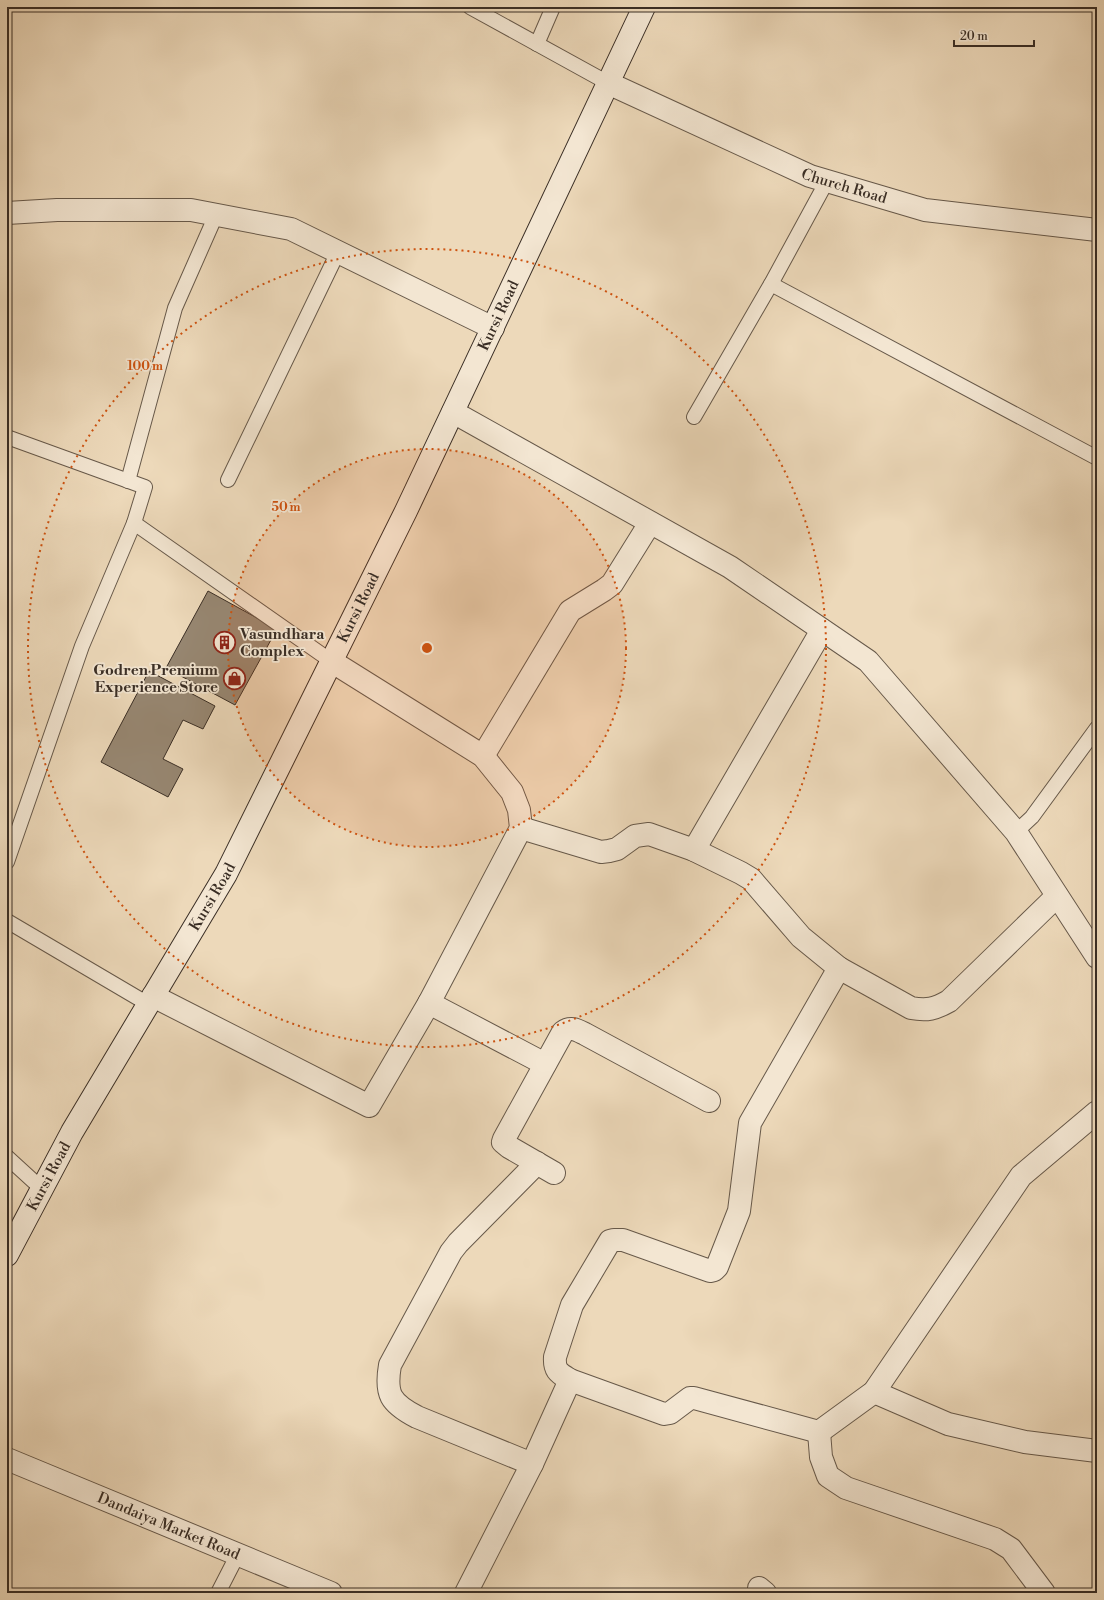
<svg xmlns="http://www.w3.org/2000/svg" width="1104" height="1600" font-family="'Libre Bodoni',serif">
<rect width="100%" height="100%" fill="#edd9ba"/>
<filter id="stains"><feTurbulence type="fractalNoise" baseFrequency=".005" numOctaves="4"/><feColorMatrix values="0 0 0 0 .2 0 0 0 0 .09 0 0 0 0 .02 0 0 0 .5 -.17"/></filter>
<radialGradient id="worn" r=".72"><stop offset=".6" stop-color="#630" stop-opacity="0"/><stop offset="1" stop-color="#630" stop-opacity=".3"/></radialGradient>
<g fill="#978772" stroke="#3a2e25">
<path d="M 208,591 L 277,629 L 235,705 L 166,668 Z"/>
<path d="M 149,671 L 215,706 L 203,729 L 183,720 L 163,759 L 183,769 L 168,797 L 101,762 Z"/>
</g>
<g fill="none" stroke-linecap="round" stroke-linejoin="round">
<defs>
<g id="service">
<path d="M 470,7 L 608,83"/>
<path d="M 537,44 L 553,7"/>
<path d="M 771,284 L 1097,458"/>
<path d="M 694,417 L 771,284 L 827,181"/>
<path d="M 7,437 L 145,487 L 134,523 L 82,646 L 7,862"/>
<path d="M 228,480 L 338,252"/>
<path d="M 128,481 L 175,308 L 216,215"/>
<path d="M 134,523 L 331,661"/>
<path d="M 1016,832 L 1032,817 L 1097,728"/>
<path d="M 7,921 L 148,1004"/>
<path d="M 7,1157 L 42,1189"/>
<path d="M 218,1593 L 238,1554"/>
</g>
<g id="minor">
<path d="M 7,213 L 57,210 L 191,210 L 291,229 L 493,328"/>
<path d="M 453,412 L 730,567 L 868,661 L 1016,832 L 1097,957"/>
<path d="M 483,756 L 570,611 L 604,590 L 612,584 L 650,523"/>
<path d="M 521,828 L 601,852 L 609,851 L 617,849 L 635,836 L 649,834 L 694,850 L 741,873 L 751,879 L 801,937 L 839,968 L 911,1008 C 927,1011 935,1009 949,1001 L 1057,896"/>
<path d="M 694,850 L 822,630"/>
<path d="M 153,996 L 369,1106 L 429,1003 L 521,828 L 519,810 L 512,792 L 483,756 L 331,661"/>
<path d="M 429,1003 L 545,1064"/>
<path d="M 554,1173 L 509,1147 L 503,1142 L 504,1139 L 563,1032 C 571,1026 577,1030 585,1034 L 709,1101"/>
<path d="M 874,1392 L 948,1424 L 1025,1442 L 1097,1451"/>
<path d="M 819,1432 L 694,1398 L 690,1398 L 670,1413 L 664,1414 L 570,1380 C 559,1373 554,1371 555,1357 L 572,1305 L 610,1241 L 614,1240 L 623,1240 L 710,1271 L 714,1270 L 717,1267 L 739,1211 L 750,1123 L 839,968"/>
<path d="M 819,1432 L 874,1392 L 1021,1176 L 1097,1112"/>
<path d="M 819,1432 L 821,1457 L 828,1476 L 846,1488 L 995,1539 L 1011,1549 L 1044,1593"/>
<path d="M 532,1464 L 417,1417 C 390,1403 385,1394 390,1365 L 451,1252 L 458,1243 L 537,1163"/>
<path d="M 759,1588 L 765,1593"/>
<path d="M 466,1593 L 532,1464 L 570,1380"/>
</g>
<g id="tertiary">
<path id="s1" d="M 608,83 L 810,176 L 925,210 L 1097,230"/>
<path id="s2" d="M 7,1459 L 331,1593"/>
</g>
<g id="secondary">
<path id="s3" d="M 7,1255 L 72,1132 L 226,874 L 406,511 L 644,7"/>
</g>
</defs>
<use href="#service" stroke="#67594a" stroke-width="16"/>
<use href="#minor" stroke="#67594a" stroke-width="24"/>
<use href="#tertiary" stroke="#67594a" stroke-width="24"/>
<use href="#secondary" stroke="#3a2e25" stroke-width="24"/>
<use href="#service" stroke="#f3e6d2" stroke-width="14"/>
<use href="#minor" stroke="#f3e6d2" stroke-width="22"/>
<use href="#tertiary" stroke="#f3e6d2" stroke-width="22"/>
<use href="#secondary" stroke="#f3e6d2" stroke-width="22"/>
</g>
<circle cx="427" cy="648" r="199" fill="#ce5310" fill-opacity=".12"/>
<g fill="none" stroke="#ce5310" stroke-width="2" stroke-dasharray="2 4">
<circle cx="427" cy="648" r="199"/>
<circle cx="427" cy="648" r="399"/>
</g>
<defs>
<symbol id="building-ring" viewBox="-11 -11 22 22"><circle r="9.5" fill="#f3e6d2" stroke="#8f2418" stroke-width="1.5"/><path d="M-4-6H4V6H1V3H-1V6H-4ZM-2.5-4.3h1.7v1.8h-1.7ZM.8-4.3h1.7v1.8H.8ZM-2.5-1h1.7V.8h-1.7ZM.8-1h1.7V.8H.8Z" fill="#8f2418"/></symbol>
<symbol id="shop-ring" viewBox="-11 -11 22 22"><circle r="9.5" fill="#f3e6d2" stroke="#8f2418" stroke-width="1.5"/><path d="M-5-2.5h2.3a2.7 3.5 0 0 1 5.4 0H5L5.5 6h-11ZM-1.5-2.5h3a1.5 2.3 0 0 0-3 0Z" fill="#8f2418"/></symbol>
</defs>
<g fill-rule="evenodd">
<use href="#building-ring" x="212" y="630" width="25" height="25"/>
<use href="#shop-ring" x="222" y="666" width="25" height="25"/>
</g>
<g text-anchor="middle" stroke-width="3.5" stroke-linejoin="round" paint-order="stroke">
<g font-size="15" fill="#3a2e25" stroke="#f3e6d2">
<text dy="5" stroke="none"><textPath href="#s1" startOffset="258">Church Road</textPath></text>
<text dy="5" stroke="none"><textPath href="#s3" startOffset="1061">Kursi Road</textPath></text>
<text dy="5" stroke="none"><textPath href="#s3" startOffset="737">Kursi Road</textPath></text>
<text dy="5" stroke="none"><textPath href="#s3" startOffset="413">Kursi Road</textPath></text>
<text dy="5" stroke="none"><textPath href="#s3" startOffset="89">Kursi Road</textPath></text>
<text dy="5" stroke="none"><textPath href="#s2" startOffset="175">Dandaiya Market Road</textPath></text>
</g>
<g font-size="15" font-weight="bold" fill="#3a2e25" stroke="#f3e6d2" text-anchor="start">
<text x="240" y="639">Vasundhara<tspan x="240" dy="17">Complex</tspan></text>
<text x="218" y="675" text-anchor="end">Godren Premium<tspan x="218" dy="17">Experience Store</tspan></text>
</g>
</g>
<circle cx="427" cy="648" r="6" fill="#ce5310" stroke="#f3e6d2" stroke-width="2"/>
<g font-size="12" text-anchor="middle" font-weight="bold" fill="#ce5310" stroke="#f3e6d2" stroke-width="3.5" stroke-linejoin="round" paint-order="stroke">
<text x="145" y="370">100 m</text>
<text x="286" y="511">50 m</text>
</g>
<rect width="1104" height="1600" fill="none" stroke="#edd9ba" stroke-width="24"/>
<rect x="8" y="8" width="1088" height="1584" fill="none" stroke="#3a2e25" stroke-width="2"/>
<rect x="12" y="12" width="1080" height="1576" fill="none" stroke="#3a2e25"/>
<path d="M954 40v6h80v-6" fill="none" stroke="#3a2e25" stroke-width="2"/>
<text x="960" y="40" font-size="12" fill="#3a2e25" stroke="#f3e6d2" stroke-width="3" paint-order="stroke">20 m</text>
<rect width="100%" height="100%" filter="url(#stains)"/>
<rect width="100%" height="100%" fill="url(#worn)"/>
</svg>
